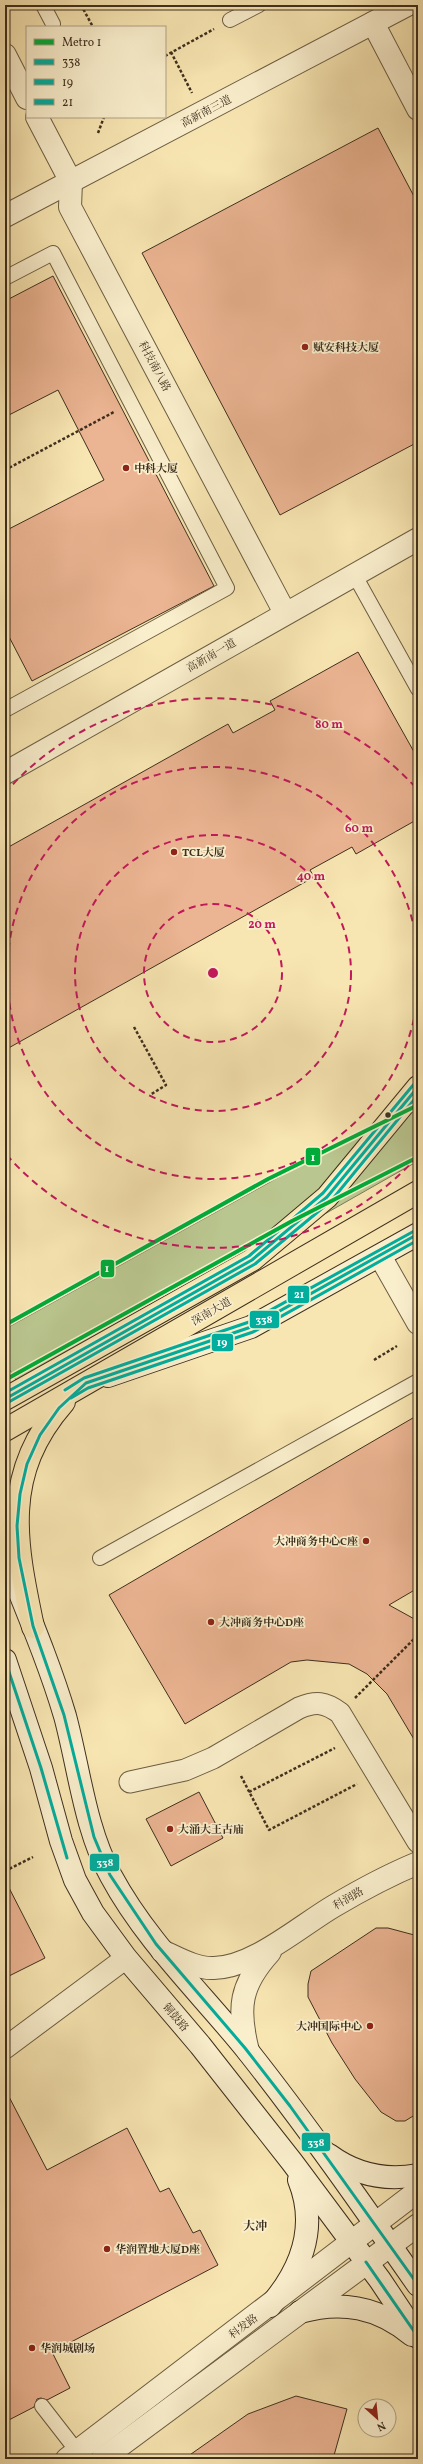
<svg xmlns="http://www.w3.org/2000/svg" width="423" height="2464" font-family="Vollkorn,'Noto Serif SC',serif">
<rect width="100%" height="100%" fill="#f8e6b2"/>
<filter id="stains"><feTurbulence type="fractalNoise" baseFrequency=".005" numOctaves="4"/><feColorMatrix values="0 0 0 0 .2 0 0 0 0 .09 0 0 0 0 .02 0 0 0 .5 -.17"/></filter>
<radialGradient id="worn" r=".72"><stop offset=".6" stop-color="#630" stop-opacity="0"/><stop offset="1" stop-color="#630" stop-opacity=".3"/></radialGradient>
<path fill="#bac68f" stroke="#7c7a56" d="M 418,1100 L 418,1161 L 20,1387 L 5,1362 L 5,1329 Z"/>
<g fill="#ebb492" stroke="#3e2f1e">
<path d="M 378,128 L 418,204 L 418,442 L 280,515 L 142,253 Z"/>
<path d="M 53,276 L 214,586 L 32,681 L 5,629 L 5,531 L 104,480 L 58,390 L 5,417 L 5,301 Z"/>
<path d="M 358,652 L 418,759 L 418,819 L 356,854 L 352,847 L 310,870 L 314,877 L 5,1050 L 5,849 L 228,724 L 233,733 L 275,710 L 270,701 Z"/>
<path d="M 418,1415 L 418,1588 L 389,1605 L 418,1621 L 418,1746 L 387,1694 L 367,1674 L 349,1664 L 307,1660 L 291,1662 L 185,1724 L 109,1595 Z"/>
<path d="M 199,1792 L 223,1838 L 171,1866 L 146,1819 Z"/>
<path d="M 5,1880 L 45,1958 L 5,1978 Z"/>
<path d="M 376,1928 L 388,1928 L 418,1936 L 418,2113 L 405,2121 L 396,2121 L 381,2112 L 355,2079 L 332,2043 L 308,1997 L 308,1984 L 311,1971 Z"/>
<path d="M 5,2089 L 47,2170 L 127,2128 L 160,2192 L 169,2188 L 193,2233 L 200,2230 L 218,2265 L 52,2352 L 70,2388 L 47,2400 L 41,2398 L 37,2399 L 34,2407 L 5,2422 L 5,2281 L 9,2278 L 5,2267 Z"/>
<path d="M 296,2396 L 347,2409 L 333,2459 L 184,2459 L 248,2414 Z"/>
</g>
<g fill="none" stroke-linecap="round" stroke-linejoin="round">
<defs>
<g id="service">
<path d="M 43,5 L 53,24"/>
<path d="M 230,20 L 259,5"/>
<path d="M 5,278 L 53,253 L 227,588 L 5,710"/>
<path d="M 354,574 L 418,689"/>
<path d="M 100,1558 L 418,1381"/>
<path d="M 42,2406 L 77,2451"/>
</g>
<g id="pedestrian">
<path d="M 130,1782 L 185,1770 L 213,1758 L 299,1708 C 316,1701 325,1702 340,1713 L 418,1842"/>
<path d="M 5,2048 L 126,1958"/>
</g>
<path id="minor" d="M 373,23 L 418,109"/>
<g id="tertiary">
<path d="M 5,55 L 27,98"/>
<path d="M 37,117 L 71,182 L 70,207 L 285,613"/>
<path d="M 5,216 L 407,5"/>
<path d="M 5,773 L 418,539"/>
<path d="M 380,1256 L 418,1323"/>
<path d="M 162,1951 C 178,1958 196,1969 214,1968 C 254,1967 300,1926 334,1906 C 361,1890 389,1875 418,1863"/>
<path d="M 248,2051 C 237,2008 240,1985 270,1952"/>
<path d="M 67,2459 L 418,2191"/>
<path d="M 102,2459 L 418,2225"/>
</g>
<g id="secondary">
<path d="M 108,1376 L 251,1327 L 418,1234"/>
<path d="M 5,1556 C 26,1609 49,1662 65,1716 C 79,1768 85,1829 111,1876 C 146,1941 201,1993 247,2050 C 307,2126 363,2206 418,2285"/>
<path d="M 5,1660 L 41,1768 L 61,1841 L 75,1880 L 93,1913 L 126,1958 L 200,2045 L 292,2162 L 380,2280 L 418,2337"/>
<path d="M 329,2155 C 356,2175 385,2181 418,2175"/>
<path d="M 270,2306 C 302,2269 318,2227 299,2180"/>
<path d="M 300,2312 C 342,2300 378,2307 412,2335"/>
</g>
<g id="primary">
<path d="M 5,1399 L 252,1260 L 327,1197 L 418,1087"/>
<path d="M 5,1430 L 418,1192"/>
<path d="M 33,1627 C 15,1541 1,1474 64,1402"/>
</g>
</defs>
<use href="#service" stroke="#6c5d43" stroke-width="16"/>
<use href="#pedestrian" stroke="#6c5d43" stroke-width="23"/>
<use href="#minor" stroke="#6c5d43" stroke-width="24"/>
<use href="#tertiary" stroke="#6c5d43" stroke-width="24"/>
<use href="#secondary" stroke="#3e2f1e" stroke-width="24"/>
<use href="#primary" stroke="#3e2f1e" stroke-width="24"/>
<g stroke="#3e2f1e" stroke-width="2.5" stroke-dasharray="3 2" stroke-linecap="butt">
<path d="M 81,5 L 93,27"/>
<path d="M 171,52 L 192,93"/>
<path d="M 165,56 L 214,29"/>
<path d="M 98,133 L 104,117"/>
<path d="M 5,470 L 114,412"/>
<path d="M 134,1027 L 166,1085 L 150,1095"/>
<path d="M 374,1360 L 397,1346"/>
<path d="M 355,1698 L 418,1635"/>
<path d="M 241,1776 L 269,1830 L 357,1784"/>
<path d="M 249,1792 L 335,1748"/>
<path d="M 5,1871 L 33,1857"/>
</g>
<use href="#service" stroke="#faefcd" stroke-width="14"/>
<use href="#pedestrian" stroke="#faefcd" stroke-width="21"/>
<use href="#minor" stroke="#faefcd" stroke-width="22"/>
<use href="#tertiary" stroke="#faefcd" stroke-width="22"/>
<use href="#secondary" stroke="#faefcd" stroke-width="22"/>
<use href="#primary" stroke="#f8e6b2" stroke-width="22"/>
<defs>
<g id="bus-1">
<path d="M 418,1234 L 251,1327 L 86,1383 L 59,1408 L 40,1435 L 27,1464 L 20,1494 L 17,1526 L 19,1558 L 33,1626 L 64,1715 L 94,1837 L 110,1875 L 156,1944 L 245,2048 L 290,2106 L 418,2285"/>
<path d="M 5,1399 L 252,1260 L 327,1197 L 418,1087"/>
<path d="M 5,1660 L 41,1768 L 67,1858"/>
<path d="M 366,2262 L 418,2337"/>
</g>
<g id="bus-2">
<path d="M 71,1398 L 88,1388 L 253,1332 L 418,1240"/>
<path d="M 7,1403 L 255,1264 L 331,1201 L 418,1095"/>
</g>
<g id="bus-3">
<path d="M 65,1390 L 84,1378 L 249,1322 L 416,1230"/>
<path d="M 5,1393 L 249,1256 L 323,1193 L 414,1084"/>
</g>
</defs>
<use href="#bus-1" stroke="#faefcd" stroke-width="6"/>
<use href="#bus-2" stroke="#faefcd" stroke-width="6"/>
<use href="#bus-3" stroke="#faefcd" stroke-width="6"/>
<use href="#bus-1" stroke="#01ad9c" stroke-width="3"/>
<use href="#bus-2" stroke="#01ad9c" stroke-width="3"/>
<use href="#bus-3" stroke="#01ad9c" stroke-width="3"/>
<defs>
<g id="metro-1">
<path d="M 5,1325 L 268,1179 L 418,1105"/>
<path d="M 5,1380 L 292,1221 L 418,1157"/>
</g>
</defs>
<use href="#metro-1" stroke="#faefcd" stroke-width="7"/>
<use href="#metro-1" stroke="#00ab39" stroke-width="4"/>
</g>
<g fill="none" stroke="#c2185b" stroke-width="2" stroke-dasharray="7 5">
<circle cx="213" cy="973" r="69"/>
<circle cx="213" cy="973" r="138"/>
<path d="M418 995A206 206 0 1 1 418 951"/>
<path d="M417 1157A275 275 0 0 1 5 1153M5 793A275 275 0 0 1 417 789"/>
</g>
<g fill="#8f2418" stroke="#faefcd" stroke-width="1.5">
<circle cx="305" cy="347" r="4"/>
<circle cx="126" cy="468" r="4"/>
<circle cx="174" cy="852" r="4"/>
<circle cx="366" cy="1541" r="4"/>
<circle cx="211" cy="1622" r="4"/>
<circle cx="170" cy="1829" r="4"/>
<circle cx="370" cy="2026" r="4"/>
<circle cx="107" cy="2249" r="4"/>
<circle cx="32" cy="2348" r="4"/>
</g>
<circle fill="#3e2f1e" stroke="#faefcd" stroke-width="1.5" cx="388" cy="1115" r="3.5"/>
<g text-anchor="middle" stroke-width="3.5" stroke-linejoin="round" paint-order="stroke">
<g font-size="11" fill="#3e2f1e" stroke="#faefcd">
<text transform="translate(206 111) rotate(-28)" y="4">高新南三道</text>
<text transform="translate(155 366) rotate(62)" y="4">科技南八路</text>
<text transform="translate(211 655) rotate(-30)" y="4">高新南一道</text>
<text transform="translate(211 1311) rotate(-30)" y="4">深南大道</text>
<text transform="translate(348 1898) rotate(-30)" y="4">科润路</text>
<text transform="translate(176 2017) rotate(50)" y="4">铜鼓路</text>
<text transform="translate(243 2326) rotate(-37)" y="4">科发路</text>
</g>
<g font-size="11" font-weight="bold" fill="#3e2f1e" stroke="#faefcd" text-anchor="start">
<text x="313" y="351">赋安科技大厦</text>
<text x="134" y="472">中科大厦</text>
<text x="182" y="856">TCL大厦</text>
<text x="358" y="1545" text-anchor="end">大冲商务中心C座</text>
<text x="219" y="1626">大冲商务中心D座</text>
<text x="178" y="1833">大涌大王古庙</text>
<text x="362" y="2030" text-anchor="end">大冲国际中心</text>
<text x="115" y="2253">华润置地大厦D座</text>
<text x="40" y="2352">华润城剧场</text>
</g>
<g font-size="12" font-weight="bold" fill="#3e2f1e" stroke="#faefcd">
<text x="255" y="2230">大冲</text>
</g>
</g>
<circle cx="213" cy="973" r="6" fill="#c2185b" stroke="#faefcd" stroke-width="2"/>
<g font-size="12" text-anchor="middle" font-weight="bold" fill="#c2185b" stroke="#faefcd" stroke-width="3.5" stroke-linejoin="round" paint-order="stroke">
<text x="329" y="728">80 m</text>
<text x="359" y="832">60 m</text>
<text x="311" y="880">40 m</text>
<text x="262" y="928">20 m</text>
</g>
<g stroke="#faefcd" stroke-width="1.5">
<rect x="305" y="1147" width="16" height="19" rx="4" fill="#00ab39"/>
<rect x="100" y="1259" width="15" height="19" rx="4" fill="#00ab39"/>
<rect x="287" y="1285" width="23" height="19" rx="4" fill="#01ad9c"/>
<rect x="249" y="1310" width="31" height="19" rx="4" fill="#01ad9c"/>
<rect x="211" y="1333" width="23" height="19" rx="4" fill="#01ad9c"/>
<rect x="89" y="1853" width="31" height="19" rx="4" fill="#01ad9c"/>
<rect x="301" y="2132" width="30" height="20" rx="4" fill="#01ad9c"/>
</g>
<g font-size="11" text-anchor="middle" font-weight="bold" fill="#fff">
<text x="313" y="1161">1</text>
<text x="107" y="1272">1</text>
<text x="299" y="1298">21</text>
<text x="264" y="1323">338</text>
<text x="222" y="1346">19</text>
<text x="105" y="1866">338</text>
<text x="316" y="2146">338</text>
</g>
<rect width="423" height="2464" fill="none" stroke="#f8e6b2" stroke-width="20"/>
<rect x="6" y="6" width="411" height="2452" fill="none" stroke="#3e2f1e" stroke-width="2"/>
<rect x="10" y="10" width="403" height="2444" fill="none" stroke="#3e2f1e"/>
<rect x="26" y="26" width="140" height="92" fill="#faefcd" stroke="#afa287"/>
<rect x="34" y="39" width="20" height="6" fill="#00ab39" stroke="#afa287"/>
<text x="62" y="46" font-size="12" fill="#3e2f1e">Metro 1</text>
<rect x="34" y="59" width="20" height="6" fill="#01ad9c" stroke="#afa287"/>
<text x="62" y="66" font-size="12" fill="#3e2f1e">338</text>
<rect x="34" y="79" width="20" height="6" fill="#01ad9c" stroke="#afa287"/>
<text x="62" y="86" font-size="12" fill="#3e2f1e">19</text>
<rect x="34" y="99" width="20" height="6" fill="#01ad9c" stroke="#afa287"/>
<text x="62" y="106" font-size="12" fill="#3e2f1e">21</text>
<g transform="translate(377 2418) rotate(153)"><circle r="19" fill="#faefcd" stroke="#afa287"/>
<path d="M0-3L7 15L0 10L-7 15Z" fill="#8f2418"/>
<text y="-6" font-size="11" font-weight="bold" text-anchor="middle" fill="#3e2f1e">N</text>
</g>
<rect width="100%" height="100%" filter="url(#stains)"/>
<rect width="100%" height="100%" fill="url(#worn)"/>
</svg>
